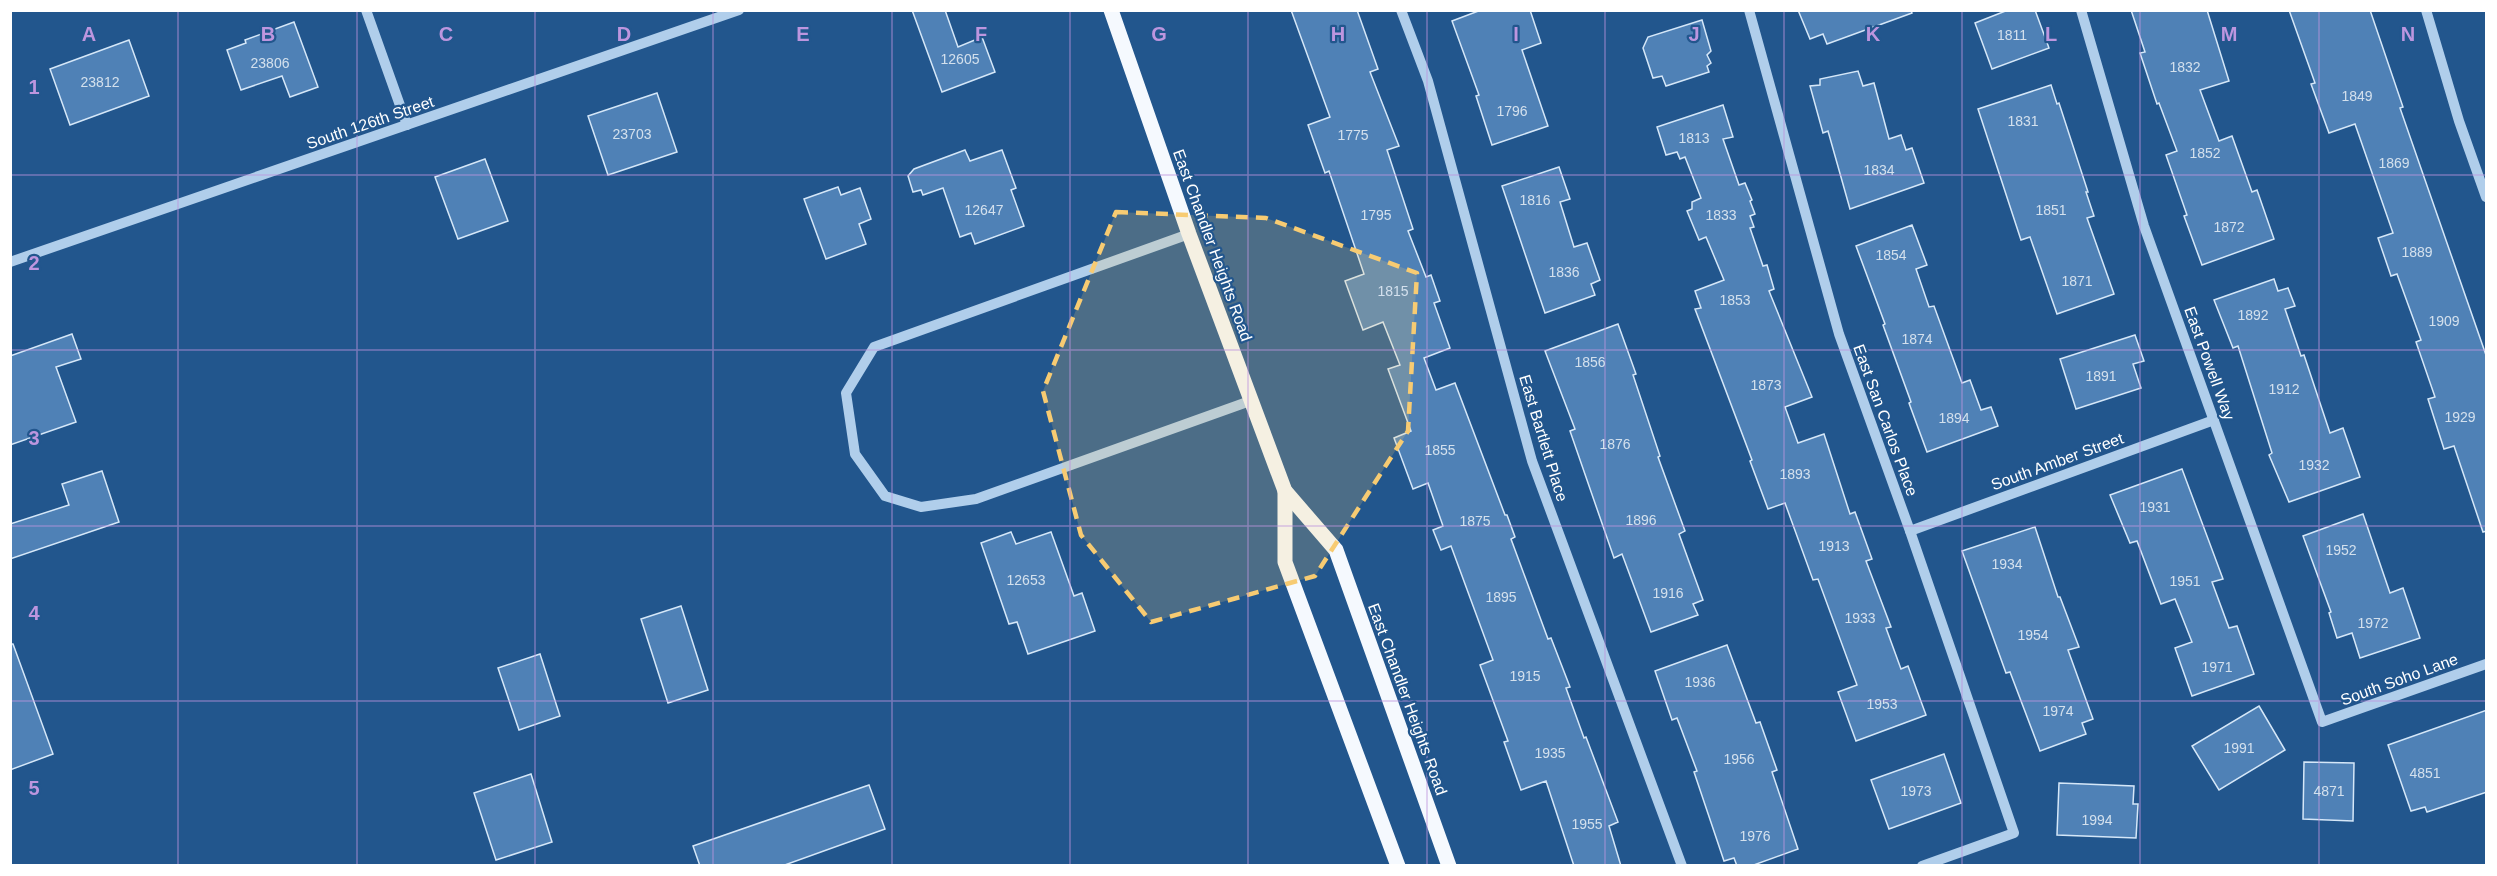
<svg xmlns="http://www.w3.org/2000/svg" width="2497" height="876" font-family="Helvetica,sans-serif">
<rect width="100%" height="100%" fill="#22568d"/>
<g fill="#4f81b6" stroke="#d5e7f8" stroke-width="1.5">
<path d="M 912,10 L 945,10 L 958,47 L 982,37 L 995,72 L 942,92 Z"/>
<path d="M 1291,10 L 1357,10 L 1378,69 L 1370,72 L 1399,146 L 1387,150 L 1413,229 L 1408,231 L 1426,277 L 1431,275 L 1440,301 L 1434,303 L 1450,348 L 1424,358 L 1436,390 L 1455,383 L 1505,515 L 1507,515 L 1515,537 L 1511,539 L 1548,639 L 1551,638 L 1570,687 L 1566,688 L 1584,738 L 1586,737 L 1618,822 L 1609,826 L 1621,866 L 1574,866 L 1546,781 L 1521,790 L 1504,742 L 1508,741 L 1480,665 L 1493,660 L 1451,546 L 1441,550 L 1433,530 L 1443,526 L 1428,483 L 1413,489 L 1394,438 L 1411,431 L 1388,369 L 1400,365 L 1383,322 L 1363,330 L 1345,281 L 1364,274 L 1329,171 L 1325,173 L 1308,125 L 1330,117 Z"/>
<path d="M 1481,10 L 1530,10 L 1541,43 L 1522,50 L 1548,126 L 1492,145 L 1476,96 L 1479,95 L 1452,21 Z"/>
<path d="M 1798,10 L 1911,10 L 1912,13 L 1827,44 L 1823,34 L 1810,39 Z"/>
<path d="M 2008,10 L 2035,10 L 2049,48 L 1992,69 L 1975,23 Z"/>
<path d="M 2131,10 L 2207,10 L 2229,81 L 2200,90 L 2219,141 L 2232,136 L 2252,192 L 2257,190 L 2274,239 L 2202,265 L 2184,216 L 2187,215 L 2166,155 L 2177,151 L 2159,103 L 2157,104 L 2140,53 L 2145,52 Z"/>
<path d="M 2289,10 L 2370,10 L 2403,107 L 2400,108 L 2487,358 L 2487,531 L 2483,532 L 2454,446 L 2444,449 L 2428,399 L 2435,397 L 2416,342 L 2421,340 L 2397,274 L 2391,276 L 2378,238 L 2393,233 L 2355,124 L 2329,133 L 2311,84 L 2315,83 Z"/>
<path d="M 1702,20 L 1711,51 L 1707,55 L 1711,63 L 1707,66 L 1709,72 L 1666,86 L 1662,76 L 1653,78 L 1643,48 L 1648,37 Z"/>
<path d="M 294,22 L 318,87 L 290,97 L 282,76 L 241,90 L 227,50 L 246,43 L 245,40 Z"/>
<path d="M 129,40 L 149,96 L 70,125 L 50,69 Z"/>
<path d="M 1858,71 L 1863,86 L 1874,83 L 1889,139 L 1901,135 L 1906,150 L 1912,148 L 1924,183 L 1850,209 L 1828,131 L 1823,133 L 1810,86 L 1820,85 L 1820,79 Z"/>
<path d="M 2051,85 L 2057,104 L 2059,103 L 2088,192 L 2086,192 L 2094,216 L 2087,218 L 2114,294 L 2057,314 L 2030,237 L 2021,240 L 1978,109 Z"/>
<path d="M 657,93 L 677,152 L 608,175 L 588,116 Z"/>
<path d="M 1723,105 L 1733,137 L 1723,139 L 1739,185 L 1745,183 L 1752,200 L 1750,201 L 1755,214 L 1750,216 L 1754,227 L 1750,228 L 1763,266 L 1767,265 L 1774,289 L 1769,291 L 1812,397 L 1785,407 L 1798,443 L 1824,434 L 1850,514 L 1855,512 L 1872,559 L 1866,561 L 1891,627 L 1886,628 L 1901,669 L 1908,666 L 1926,715 L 1856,741 L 1838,692 L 1857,685 L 1818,579 L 1813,580 L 1785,503 L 1768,509 L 1750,461 L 1752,460 L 1695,309 L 1701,308 L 1695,291 L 1724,280 L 1706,237 L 1699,240 L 1687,211 L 1692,209 L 1692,202 L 1701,198 L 1685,157 L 1680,159 L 1677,152 L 1666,155 L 1657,127 Z"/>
<path d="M 965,150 L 970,161 L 1002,150 L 1016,188 L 1011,190 L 1024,226 L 975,244 L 971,233 L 960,237 L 943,188 L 923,195 L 921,190 L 913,192 L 908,176 L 914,169 Z"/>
<path d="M 485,159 L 508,221 L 458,239 L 435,177 Z"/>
<path d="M 1559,167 L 1570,199 L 1560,202 L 1574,247 L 1587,243 L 1600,280 L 1591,284 L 1595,295 L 1545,313 L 1502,186 Z"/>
<path d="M 838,187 L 841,195 L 860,188 L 871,219 L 859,224 L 866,244 L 826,259 L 804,199 Z"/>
<path d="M 1912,225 L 1927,265 L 1916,269 L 1929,307 L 1934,306 L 1962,383 L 1970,380 L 1981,410 L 1991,407 L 1998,426 L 1927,452 L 1909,403 L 1911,402 L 1883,325 L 1885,324 L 1856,246 Z"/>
<path d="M 2274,279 L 2278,291 L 2288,288 L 2295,306 L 2285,309 L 2301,356 L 2304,355 L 2330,433 L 2343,428 L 2360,477 L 2289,502 L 2269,455 L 2272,453 L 2238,346 L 2233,348 L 2214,300 Z"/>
<path d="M 1618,324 L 1636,374 L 1633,375 L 1660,456 L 1658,457 L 1685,531 L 1679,534 L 1703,600 L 1693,604 L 1698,615 L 1651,632 L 1622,554 L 1614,558 L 1570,431 L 1575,429 L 1545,351 Z"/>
<path d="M 72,334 L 81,359 L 56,367 L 76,422 L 10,445 L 10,356 Z"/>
<path d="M 2135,335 L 2144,361 L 2133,364 L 2141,388 L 2076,409 L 2060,359 Z"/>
<path d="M 2182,469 L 2223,579 L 2212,582 L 2229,628 L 2237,626 L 2254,674 L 2192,696 L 2175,648 L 2192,642 L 2175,599 L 2161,604 L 2137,541 L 2130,543 L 2110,495 Z"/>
<path d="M 102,471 L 119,522 L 10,559 L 10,524 L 69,505 L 62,484 Z"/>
<path d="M 2363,514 L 2390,593 L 2403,588 L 2420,638 L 2360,658 L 2352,633 L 2337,638 L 2329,613 L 2331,612 L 2303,536 Z"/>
<path d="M 2035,527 L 2058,597 L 2060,597 L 2079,647 L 2068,650 L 2093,719 L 2082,723 L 2086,734 L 2040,751 L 2010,672 L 2006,673 L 1962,551 Z"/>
<path d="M 1011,532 L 1016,544 L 1051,532 L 1074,596 L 1082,593 L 1095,631 L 1028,654 L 1017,622 L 1009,624 L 981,543 Z"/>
<path d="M 681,606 L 708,690 L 668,703 L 641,619 Z"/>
<path d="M 10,644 L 13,644 L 53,754 L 10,770 Z"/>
<path d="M 1727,645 L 1756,723 L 1760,722 L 1777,770 L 1772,772 L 1798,849 L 1751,866 L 1737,866 L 1734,858 L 1724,861 L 1694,772 L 1697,771 L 1677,718 L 1672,720 L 1655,671 Z"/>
<path d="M 540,654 L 560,716 L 519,730 L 498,668 Z"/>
<path d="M 2259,706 L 2285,750 L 2219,790 L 2192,746 Z"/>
<path d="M 2487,710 L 2487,792 L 2427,812 L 2425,807 L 2411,811 L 2388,745 Z"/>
<path d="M 1944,754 L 1961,803 L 1889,829 L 1871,780 Z"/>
<path d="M 2304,762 L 2354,763 L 2353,821 L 2303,819 Z"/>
<path d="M 531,774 L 552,842 L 496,860 L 474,793 Z"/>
<path d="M 2059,783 L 2134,786 L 2133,804 L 2138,804 L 2136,838 L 2057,835 Z"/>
<path d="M 869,785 L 885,829 L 782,866 L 700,866 L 693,846 Z"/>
</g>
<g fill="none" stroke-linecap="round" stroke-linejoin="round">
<g stroke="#b0ceeb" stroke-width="10">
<path d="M 366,10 L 407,125"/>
<path d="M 1401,10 L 1428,81 L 1532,461 L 1682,866"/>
<path d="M 1749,10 L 1839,334 L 1910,531 L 2014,833 L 1922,866"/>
<path d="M 2081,10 L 2144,226 L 2322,722 L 2486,664"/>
<path d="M 2426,10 L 2459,121 L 2486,197"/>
<path d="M 1189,234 L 874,347 L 846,393 L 855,454 L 885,496 L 921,507 L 976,499 L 1250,401"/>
<path d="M 10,262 L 739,10"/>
<path d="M 1910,531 L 2214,420"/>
</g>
<g stroke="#f5f9fe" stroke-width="15">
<path d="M 1111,10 L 1189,234 L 1285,491 L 1336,550 L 1449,866"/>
<path d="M 1285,491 L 1285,562 L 1398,866"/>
</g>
</g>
<path fill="#f7cb72" fill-opacity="0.2" stroke="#f7cb72" stroke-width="4.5" stroke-dasharray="12 8" stroke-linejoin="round" d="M 1116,212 L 1266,218 L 1417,273 L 1408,431 L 1315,576 L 1151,622 L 1081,535 L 1043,391 Z"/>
<path fill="none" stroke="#bd96df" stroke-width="1.5" stroke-opacity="0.55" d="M 178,10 L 178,866M 357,10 L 357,866M 535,10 L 535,866M 713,10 L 713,866M 892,10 L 892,866M 1070,10 L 1070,866M 1248,10 L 1248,866M 1427,10 L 1427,866M 1605,10 L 1605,866M 1784,10 L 1784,866M 1962,10 L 1962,866M 2140,10 L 2140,866M 2319,10 L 2319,866M 10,175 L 2486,175M 10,350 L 2486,350M 10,526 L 2486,526M 10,701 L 2486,701"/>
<g text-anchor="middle" stroke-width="4.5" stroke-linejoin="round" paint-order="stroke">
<g font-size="14" fill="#d3e0ed">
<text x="2012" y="40">1811</text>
<text x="960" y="64">12605</text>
<text x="270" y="68">23806</text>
<text x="2185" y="72">1832</text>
<text x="100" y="87">23812</text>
<text x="2357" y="101">1849</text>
<text x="1512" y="116">1796</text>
<text x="2023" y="126">1831</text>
<text x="632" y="139">23703</text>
<text x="1353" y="140">1775</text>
<text x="1694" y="143">1813</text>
<text x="2205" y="158">1852</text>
<text x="2394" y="168">1869</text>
<text x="1879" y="175">1834</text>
<text x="1535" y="205">1816</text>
<text x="984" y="215">12647</text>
<text x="2051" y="215">1851</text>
<text x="1376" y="220">1795</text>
<text x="1721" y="220">1833</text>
<text x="2229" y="232">1872</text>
<text x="2417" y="257">1889</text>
<text x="1891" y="260">1854</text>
<text x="1564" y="277">1836</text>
<text x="2077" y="286">1871</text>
<text x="1393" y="296">1815</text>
<text x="1735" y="305">1853</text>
<text x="2253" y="320">1892</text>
<text x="2444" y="326">1909</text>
<text x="1917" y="344">1874</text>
<text x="1590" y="367">1856</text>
<text x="2101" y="381">1891</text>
<text x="1766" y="390">1873</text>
<text x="2284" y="394">1912</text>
<text x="2460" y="422">1929</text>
<text x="1954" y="423">1894</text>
<text x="1615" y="449">1876</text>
<text x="1440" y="455">1855</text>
<text x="2314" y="470">1932</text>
<text x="1795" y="479">1893</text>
<text x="2155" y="512">1931</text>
<text x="1641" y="525">1896</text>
<text x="1475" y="526">1875</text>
<text x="1834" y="551">1913</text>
<text x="2341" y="555">1952</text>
<text x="2007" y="569">1934</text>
<text x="1026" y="585">12653</text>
<text x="2185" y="586">1951</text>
<text x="1668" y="598">1916</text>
<text x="1501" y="602">1895</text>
<text x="1860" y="623">1933</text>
<text x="2373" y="628">1972</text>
<text x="2033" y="640">1954</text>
<text x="2217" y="672">1971</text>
<text x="1525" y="681">1915</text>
<text x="1700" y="687">1936</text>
<text x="1882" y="709">1953</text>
<text x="2058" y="716">1974</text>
<text x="2239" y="753">1991</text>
<text x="1550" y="758">1935</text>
<text x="1739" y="764">1956</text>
<text x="2425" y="778">4851</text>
<text x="1916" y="796">1973</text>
<text x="2329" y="796">4871</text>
<text x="2097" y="825">1994</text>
<text x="1587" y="829">1955</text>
<text x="1755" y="841">1976</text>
</g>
<g font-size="16" fill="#fff" stroke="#22568d">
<text transform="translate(370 122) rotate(-19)" y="6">South 126th Street</text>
<text transform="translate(1213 245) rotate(70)" y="6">East Chandler Heights Road</text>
<text transform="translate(2210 363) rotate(70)" y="6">East Powell Way</text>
<text transform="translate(1886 420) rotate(70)" y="6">East San Carlos Place</text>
<text transform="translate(1544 438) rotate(73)" y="6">East Bartlett Place</text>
<text transform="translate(2057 461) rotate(-20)" y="6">South Amber Street</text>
<text transform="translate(2399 679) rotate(-20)" y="6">South Soho Lane</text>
<text transform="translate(1408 699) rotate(70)" y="6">East Chandler Heights Road</text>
</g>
</g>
<g font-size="20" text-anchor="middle" font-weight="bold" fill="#bd96df" stroke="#22568d" stroke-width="4.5" stroke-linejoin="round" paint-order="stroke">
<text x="89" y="41">A</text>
<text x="268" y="41">B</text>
<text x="446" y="41">C</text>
<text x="624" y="41">D</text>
<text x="803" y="41">E</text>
<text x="981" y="41">F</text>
<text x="1159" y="41">G</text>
<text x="1338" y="41">H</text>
<text x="1516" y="41">I</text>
<text x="1694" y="41">J</text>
<text x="1873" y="41">K</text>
<text x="2051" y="41">L</text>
<text x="2229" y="41">M</text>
<text x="2408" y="41">N</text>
<text x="34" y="94">1</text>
<text x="34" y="270">2</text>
<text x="34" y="445">3</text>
<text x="34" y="620">4</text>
<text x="34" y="795">5</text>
</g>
<rect width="2497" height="876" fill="none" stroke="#ffffff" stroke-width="24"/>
</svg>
